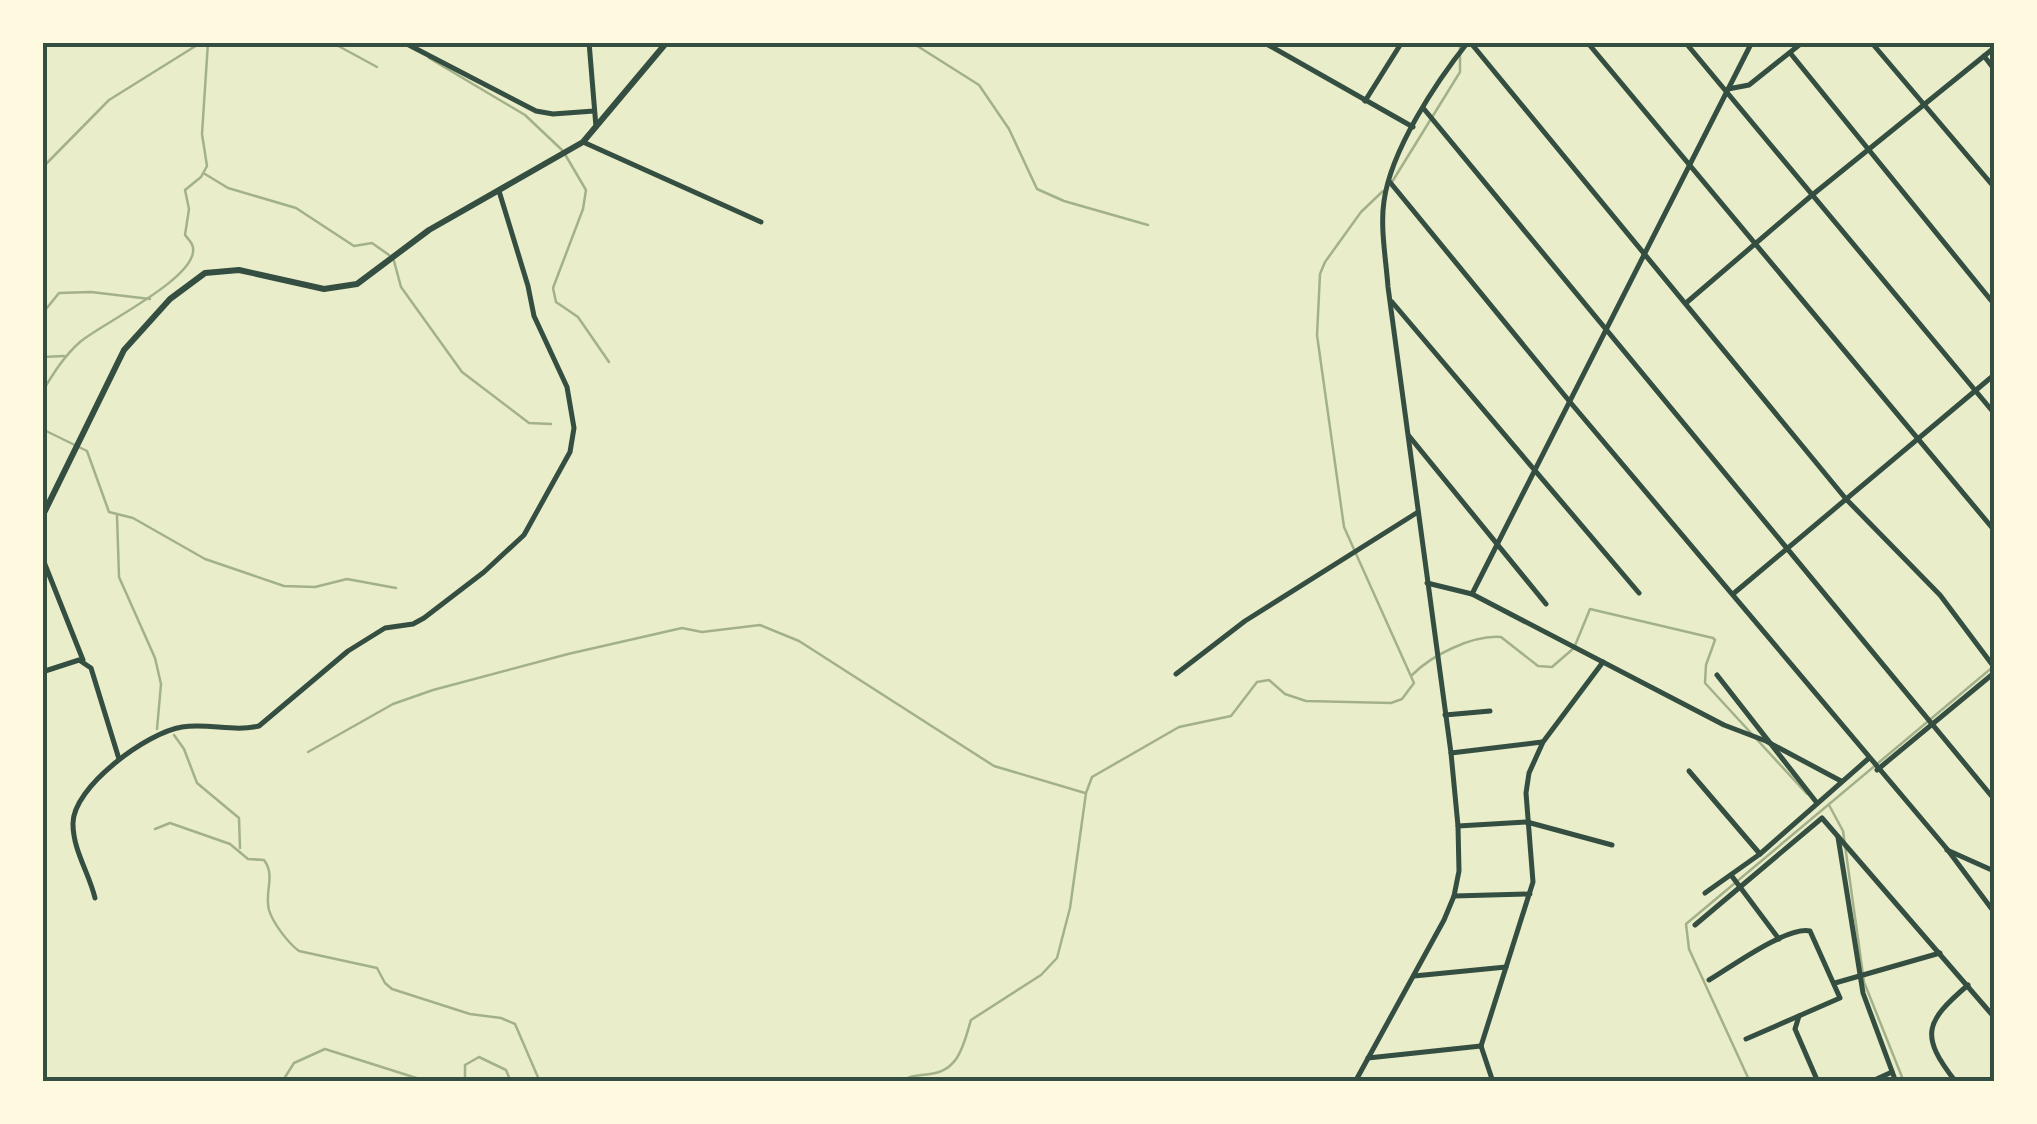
<svg xmlns="http://www.w3.org/2000/svg" width="2037" height="1124" font-family="'Archivo Narrow',sans-serif">
<rect width="100%" height="100%" fill="#e9edc9"/>
<g fill="none" stroke-linecap="round" stroke-linejoin="round">
<g stroke="#a3b18a" stroke-width="2.5">
<path d="M 331,42 L 377,67"/>
<path d="M 911,42 L 979,85 L 1009,129 L 1037,189 L 1064,201 L 1148,225"/>
<path d="M 1863,42 L 1877,42"/>
<path d="M 429,58 L 525,115 L 562,150"/>
<path d="M 566,156 L 586,190 L 583,209 L 553,288 L 556,302 L 578,317 L 609,362"/>
<path d="M 42,163 L 45,165 L 109,100 L 202,42"/>
<path d="M 205,174 L 228,188 L 296,208 L 354,246 L 372,243 L 389,255"/>
<path d="M 1392,182 L 1460,72 L 1460,42"/>
<path d="M 394,261 L 401,287 L 462,372 L 529,423 L 551,424"/>
<path d="M 42,314 L 59,293 L 91,292 L 150,299"/>
<path d="M 42,357 L 64,356"/>
<path d="M 42,392 C 53,374 64,356 80,342 C 99,325 198,278 193,248 C 193,243 188,239 185,235 L 189,209 L 185,190 L 201,177 L 207,166 L 202,134 L 208,42"/>
<path d="M 42,429 L 87,451 L 109,512 L 133,518 L 205,559 L 284,586 L 315,587 L 347,579 L 396,588"/>
<path d="M 117,516 L 119,577 L 155,658 L 161,684 L 157,729"/>
<path d="M 1412,675 C 1432,655 1472,635 1501,637 L 1538,666 L 1552,667 L 1574,648 L 1590,609 L 1713,638 L 1715,640 L 1706,665 L 1705,683 L 1807,794"/>
<path d="M 174,735 L 184,749 L 197,783 L 239,818 L 240,848"/>
<path d="M 308,752 L 393,704 L 433,690 L 568,654 L 682,628 L 702,632 L 760,625 L 799,641 L 994,766 L 1085,793"/>
<path d="M 1829,805 L 1843,831 L 1864,982 L 1904,1082"/>
<path d="M 155,829 L 170,823 L 230,844 L 248,859 L 264,860 C 276,876 264,892 269,910 C 273,923 288,943 299,951 L 377,968 L 385,983 L 392,989 L 470,1014 L 501,1018 L 515,1024 L 540,1082"/>
<path d="M 282,1082 L 294,1063 L 325,1049 L 429,1082"/>
<path d="M 465,1082 L 465,1065 L 479,1057 L 506,1070 L 511,1082"/>
<path d="M 899,1082 C 910,1075 918,1076 930,1074 C 960,1071 964,1042 971,1020 L 1041,975 L 1057,958 L 1070,908 L 1086,793 L 1092,777 L 1179,727 L 1231,716 L 1257,682 L 1269,680 L 1285,694 L 1306,701 L 1391,703 L 1402,699 L 1414,683 L 1344,527 L 1317,335 L 1320,274 L 1325,262 L 1361,212 L 1383,191"/>
<path d="M 1750,1082 L 1689,949 L 1686,924 L 1994,666"/>
</g>
<g stroke="#344e41" stroke-width="5">
<path d="M 403,42 L 536,111 L 553,114 L 594,111"/>
<path d="M 589,42 L 596,127"/>
<path d="M 1263,42 L 1413,127"/>
<path d="M 1470,42 L 1846,499 L 1940,595 L 1994,667"/>
<path d="M 1587,42 L 1994,530"/>
<path d="M 1685,42 L 1994,413"/>
<path d="M 1871,42 L 1994,187"/>
<path d="M 1791,54 L 1994,304"/>
<path d="M 1984,56 L 1994,69"/>
<path d="M 1728,89 L 1749,85 L 1803,42"/>
<path d="M 1365,101 L 1402,42"/>
<path d="M 1424,109 L 1994,799"/>
<path d="M 583,142 L 761,222"/>
<path d="M 1389,181 L 1570,402 L 1947,849 L 1994,912"/>
<path d="M 1392,302 L 1639,593"/>
<path d="M 1686,303 L 1811,196 L 1994,48"/>
<path d="M 1409,436 L 1546,604"/>
<path d="M 42,557 L 83,660"/>
<path d="M 1427,583 L 1472,594 L 1724,725 L 1766,741 L 1841,781"/>
<path d="M 1472,594 L 1752,42"/>
<path d="M 1733,594 L 1994,375"/>
<path d="M 42,672 L 79,660 L 91,668 L 119,759"/>
<path d="M 1176,674 L 1245,621 L 1418,512"/>
<path d="M 1717,675 L 1817,803"/>
<path d="M 1445,715 L 1490,711"/>
<path d="M 1451,753 L 1542,742"/>
<path d="M 1877,770 L 1994,673"/>
<path d="M 1689,771 L 1760,854"/>
<path d="M 1458,826 L 1527,822 L 1612,845"/>
<path d="M 1838,837 L 1863,993 L 1896,1082"/>
<path d="M 1947,850 L 1994,871"/>
<path d="M 1731,875 L 1779,939"/>
<path d="M 1705,893 L 1760,854 L 1868,759"/>
<path d="M 1454,896 L 1530,894"/>
<path d="M 95,898 C 89,873 73,850 73,824 C 72,787 148,732 182,727 C 208,723 234,732 259,726 L 348,651 L 385,628 L 413,624 L 424,618 L 484,572 L 524,535 L 570,452 L 574,428 L 567,387 L 534,316 L 528,286 L 499,191"/>
<path d="M 1695,925 L 1822,818 L 1994,1017"/>
<path d="M 1414,976 L 1506,967"/>
<path d="M 1709,980 C 1731,967 1787,926 1810,931 L 1840,998 L 1746,1039"/>
<path d="M 1835,983 L 1940,953"/>
<path d="M 1799,1016 L 1795,1029 L 1818,1082"/>
<path d="M 1481,1046 L 1533,882 L 1526,793 L 1529,773 L 1543,742 L 1603,662"/>
<path d="M 1481,1046 L 1493,1082"/>
<path d="M 1368,1058 L 1481,1046"/>
<path d="M 1355,1082 L 1444,920 L 1454,896 L 1459,871 L 1458,826 L 1451,753 L 1388,287 C 1386,259 1380,228 1384,201 C 1391,150 1436,82 1468,42"/>
<path d="M 1870,1082 L 1892,1072"/>
<path d="M 1956,1082 C 1919,1035 1925,1022 1968,985"/>
</g>
<path stroke="#344e41" stroke-width="6" d="M 42,517 L 124,350 L 170,299 L 205,273 L 239,270 L 324,289 L 357,284 L 429,230 L 583,142 L 667,42"/>
</g>
<rect width="2037" height="1124" fill="none" stroke="#fefae0" stroke-width="90"/>
<rect x="45" y="45" width="1947" height="1034" fill="none" stroke="#344e41" stroke-width="4"/>
</svg>
